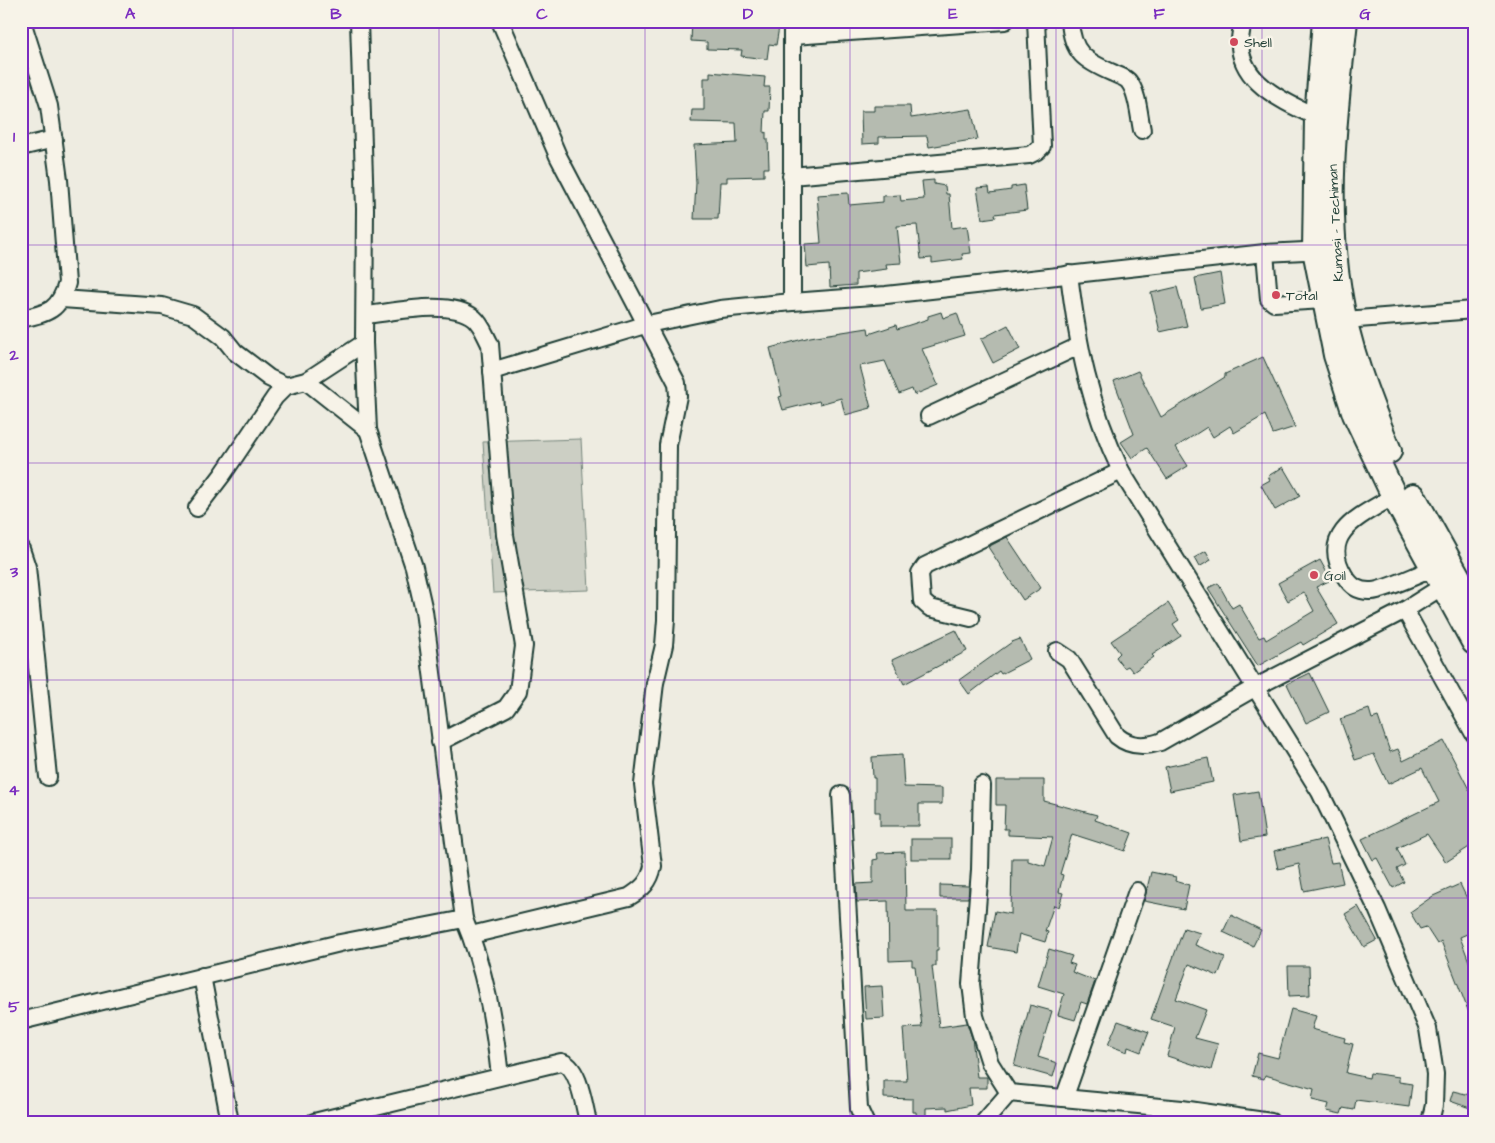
<svg xmlns="http://www.w3.org/2000/svg" width="1495" height="1143" font-family="'Architects Daughter',sans-serif">
<rect width="100%" height="100%" fill="#eeece1"/>
<filter id="ink" filterUnits="userSpaceOnUse"><feTurbulence type="fractalNoise" baseFrequency=".02" numOctaves="2"/><feDisplacementMap in="SourceGraphic" scale="10" xChannelSelector="R" yChannelSelector="G"/><feConvolveMatrix kernelMatrix="1 2 1 2 8 2 1 2 1" color-interpolation-filters="sRGB"/></filter>
<g filter="url(#ink)">
<path fill="#cccfc4" stroke="#76867c" d="M 581,439 L 589,590 L 493,593 L 483,442 Z"/>
<g fill="#b5bbb0" stroke="#1f3d34">
<path d="M 692,21 L 780,21 L 776,45 L 769,44 L 767,59 L 741,56 L 742,50 L 707,49 L 707,42 L 691,41 Z"/>
<path d="M 710,72 L 765,77 L 764,87 L 770,87 L 769,111 L 765,111 L 764,133 L 766,132 L 766,139 L 768,139 L 769,168 L 764,168 L 764,176 L 727,177 L 727,182 L 720,182 L 718,219 L 694,219 L 696,183 L 694,145 L 737,143 L 736,123 L 691,122 L 692,110 L 704,110 L 704,78 L 710,78 Z"/>
<path d="M 874,106 L 910,106 L 911,118 L 971,109 L 978,139 L 929,147 L 927,136 L 879,137 L 879,143 L 862,144 L 861,111 L 874,111 Z"/>
<path d="M 934,180 L 934,184 L 945,186 L 946,194 L 949,194 L 952,228 L 967,226 L 971,253 L 962,254 L 963,259 L 932,263 L 932,258 L 921,259 L 917,225 L 897,226 L 901,263 L 886,264 L 887,269 L 856,273 L 856,285 L 830,287 L 829,265 L 807,267 L 805,244 L 821,243 L 817,195 L 848,193 L 849,205 L 883,202 L 883,196 L 900,195 L 901,201 L 924,199 L 922,181 Z"/>
<path d="M 1024,185 L 1027,210 L 995,214 L 996,217 L 982,219 L 977,188 L 989,187 L 990,193 L 1011,190 L 1011,187 Z"/>
<path d="M 1220,273 L 1225,304 L 1201,308 L 1195,278 Z"/>
<path d="M 1177,287 L 1187,326 L 1160,332 L 1151,293 Z"/>
<path d="M 941,312 L 943,318 L 957,313 L 965,336 L 922,349 L 938,385 L 914,395 L 912,389 L 899,394 L 885,361 L 860,366 L 871,408 L 845,415 L 841,398 L 820,404 L 819,401 L 783,410 L 779,397 L 782,396 L 770,348 L 810,337 L 868,328 L 869,334 L 896,325 L 897,329 L 928,319 L 928,316 Z"/>
<path d="M 1008,325 L 1020,349 L 993,363 L 981,339 Z"/>
<path d="M 1263,357 L 1295,427 L 1273,434 L 1265,415 L 1234,433 L 1230,426 L 1213,437 L 1207,427 L 1176,447 L 1188,466 L 1167,479 L 1147,448 L 1132,458 L 1121,442 L 1134,434 L 1114,381 L 1138,371 L 1161,417 L 1225,377 L 1225,374 Z"/>
<path d="M 1283,467 L 1300,496 L 1275,510 L 1261,485 L 1270,480 L 1268,476 Z"/>
<path d="M 1007,537 L 1041,588 L 1023,600 L 988,547 Z"/>
<path d="M 1206,551 L 1211,560 L 1199,567 L 1194,558 Z"/>
<path d="M 1320,560 L 1331,580 L 1316,587 L 1338,624 L 1303,645 L 1301,642 L 1258,666 L 1208,588 L 1218,583 L 1232,608 L 1239,604 L 1259,638 L 1264,636 L 1266,640 L 1314,611 L 1304,592 L 1288,601 L 1278,583 Z"/>
<path d="M 1168,603 L 1179,620 L 1173,624 L 1181,636 L 1152,655 L 1154,657 L 1133,672 L 1128,666 L 1124,668 L 1116,657 L 1120,653 L 1111,641 Z"/>
<path d="M 956,630 L 967,651 L 904,684 L 892,660 Z"/>
<path d="M 1020,639 L 1030,659 L 1001,674 L 999,671 L 969,694 L 959,680 L 1012,642 Z"/>
<path d="M 1310,673 L 1329,712 L 1306,723 L 1287,684 Z"/>
<path d="M 1369,709 L 1372,719 L 1378,717 L 1390,752 L 1398,749 L 1403,761 L 1444,741 L 1474,799 L 1474,844 L 1446,862 L 1427,834 L 1397,848 L 1405,865 L 1397,869 L 1404,882 L 1393,888 L 1377,858 L 1373,860 L 1362,839 L 1439,802 L 1422,768 L 1388,784 L 1374,754 L 1355,760 L 1340,719 Z"/>
<path d="M 902,755 L 904,787 L 942,788 L 942,804 L 919,804 L 919,826 L 880,826 L 880,812 L 875,812 L 875,778 L 873,778 L 872,757 Z"/>
<path d="M 1208,758 L 1213,782 L 1170,791 L 1165,767 Z"/>
<path d="M 996,780 L 1044,780 L 1044,801 L 1097,815 L 1095,820 L 1132,833 L 1125,851 L 1072,834 L 1060,874 L 1063,875 L 1059,892 L 1063,893 L 1059,907 L 1054,905 L 1045,931 L 1048,932 L 1045,942 L 1019,934 L 1016,952 L 988,947 L 995,911 L 1011,914 L 1012,858 L 1028,858 L 1028,861 L 1045,866 L 1053,837 L 1008,835 L 1008,829 L 1004,829 L 1005,805 L 996,805 Z"/>
<path d="M 1258,791 L 1265,837 L 1241,841 L 1234,795 Z"/>
<rect x="911" y="839" width="40" height="20"/>
<path d="M 1325,839 L 1331,863 L 1338,862 L 1343,883 L 1304,891 L 1299,864 L 1278,869 L 1274,851 Z"/>
<path d="M 905,852 L 906,911 L 938,911 L 938,950 L 936,950 L 936,966 L 932,966 L 939,1027 L 967,1023 L 972,1038 L 977,1077 L 987,1077 L 987,1088 L 969,1088 L 971,1105 L 947,1110 L 947,1107 L 926,1108 L 926,1122 L 917,1122 L 916,1112 L 913,1112 L 913,1099 L 884,1098 L 884,1081 L 907,1081 L 903,1028 L 922,1027 L 915,966 L 912,966 L 912,960 L 889,961 L 888,901 L 857,902 L 856,884 L 873,883 L 873,860 L 878,859 L 877,853 Z"/>
<path d="M 1151,872 L 1176,877 L 1175,881 L 1189,885 L 1184,909 L 1144,901 Z"/>
<path d="M 1460,884 L 1474,913 L 1474,931 L 1460,937 L 1474,975 L 1473,1023 L 1441,941 L 1437,944 L 1426,927 L 1420,929 L 1410,912 L 1433,896 Z"/>
<path d="M 940,885 L 969,886 L 968,898 L 940,898 Z"/>
<path d="M 1358,906 L 1377,940 L 1364,947 L 1345,914 Z"/>
<path d="M 1231,915 L 1261,930 L 1253,946 L 1223,932 Z"/>
<path d="M 1184,928 L 1200,933 L 1195,945 L 1225,957 L 1218,976 L 1189,964 L 1176,999 L 1206,1010 L 1195,1038 L 1218,1044 L 1211,1070 L 1167,1056 L 1175,1027 L 1151,1019 Z"/>
<path d="M 1049,949 L 1072,956 L 1069,963 L 1075,965 L 1072,972 L 1095,981 L 1087,1004 L 1081,1002 L 1075,1020 L 1058,1015 L 1064,994 L 1038,986 Z"/>
<path d="M 1288,966 L 1309,966 L 1310,995 L 1289,996 Z"/>
<path d="M 882,986 L 884,1018 L 866,1019 L 864,987 Z"/>
<path d="M 1030,1005 L 1052,1011 L 1038,1057 L 1057,1063 L 1053,1077 L 1014,1066 Z"/>
<path d="M 1291,1009 L 1316,1016 L 1312,1029 L 1345,1038 L 1344,1042 L 1353,1044 L 1346,1073 L 1369,1078 L 1370,1073 L 1399,1077 L 1399,1082 L 1412,1084 L 1409,1107 L 1356,1100 L 1354,1110 L 1343,1108 L 1341,1114 L 1327,1111 L 1329,1104 L 1312,1100 L 1314,1089 L 1265,1075 L 1264,1079 L 1252,1076 L 1258,1053 L 1278,1058 Z"/>
<path d="M 1118,1021 L 1149,1032 L 1141,1052 L 1128,1047 L 1127,1052 L 1108,1045 Z"/>
<path d="M 1453,1091 L 1474,1096 L 1470,1108 L 1450,1101 Z"/>
</g>
<g fill="none" stroke-linecap="round" stroke-linejoin="round">
<defs>
<g id="minor">
<path d="M 359,21 L 365,209 L 364,343 L 368,430 L 414,567 L 424,611 L 464,919 C 485,969 494,1022 500,1076"/>
<path d="M 1070,21 C 1072,53 1085,61 1113,73 C 1118,76 1126,77 1129,82 C 1138,93 1139,116 1142,130"/>
<path d="M 1244,21 C 1225,74 1276,99 1317,117"/>
<path d="M 793,36 L 1005,21"/>
<path d="M 21,147 L 54,139"/>
<path d="M 791,176 L 1029,155 L 1037,151 L 1042,146 L 1036,21"/>
<path d="M 1265,253 L 1269,299 L 1274,303 L 1324,300"/>
<path d="M 1069,274 C 1078,347 1089,404 1121,471 L 1320,792 L 1377,909 L 1428,1029 L 1435,1074 L 1434,1105 L 1430,1122"/>
<path d="M 62,299 L 162,306 L 193,315 L 223,337 L 235,352 L 269,378 L 286,386"/>
<path d="M 792,302 L 792,21"/>
<path d="M 366,315 C 395,312 450,299 474,318 C 482,325 485,335 490,344 L 505,535 L 524,646 L 518,691 L 506,708 L 440,742"/>
<path d="M 21,319 C 48,313 59,311 67,283 L 59,180 L 49,106 L 22,21"/>
<path d="M 1345,320 L 1474,310"/>
<path d="M 492,371 L 648,324 L 720,309 L 792,302 L 886,295 L 1265,253 L 1324,250"/>
<path d="M 306,381 L 368,430"/>
<path d="M 929,416 L 1079,346"/>
<path d="M 1394,496 C 1363,515 1318,532 1344,575 C 1351,586 1358,592 1372,591 C 1386,590 1418,574 1433,569"/>
<path d="M 197,508 L 223,474 L 275,397 L 286,386 L 306,381 L 364,343"/>
<path d="M 21,549 L 27,567 L 48,777"/>
<path d="M 1405,610 L 1474,734"/>
<path d="M 971,618 L 930,608 L 922,601 L 920,573 L 925,566 L 1121,471"/>
<path d="M 1057,651 L 1069,659 L 1117,736 C 1130,747 1144,747 1160,742 L 1256,687 L 1405,610 L 1443,586"/>
<path d="M 982,785 L 980,870 L 971,984 L 975,1016 L 990,1063 L 1009,1093 L 1182,1109 L 1271,1122"/>
<path d="M 841,795 L 859,1109 L 865,1122"/>
<path d="M 471,935 L 629,897 C 642,889 650,882 653,866 L 643,784 L 655,683 L 664,645 L 666,620 L 668,445 L 678,396 L 677,383 L 558,156 L 500,21"/>
<path d="M 202,976 L 230,1122"/>
<path d="M 21,1021 L 340,943 L 464,919"/>
<path d="M 1065,1096 L 1137,891"/>
<path d="M 314,1122 L 561,1062 C 579,1065 584,1106 588,1122"/>
<path d="M 984,1122 L 1009,1093"/>
</g>
<g id="highway">
<path d="M 1325,21 L 1317,117 L 1315,250 L 1336,355 L 1355,414 L 1394,496 L 1474,642"/>
<path d="M 1345,21 C 1335,111 1324,201 1339,291 C 1347,346 1368,399 1389,451"/>
<path d="M 1413,496 L 1474,606"/>
</g>
</defs>
<use href="#minor" stroke="#1f3d34" stroke-width="20"/>
<use href="#highway" stroke="#1f3d34" stroke-width="28"/>
<use href="#minor" stroke="#f7f3e8" stroke-width="16"/>
<use href="#highway" stroke="#f7f3e8" stroke-width="24"/>
</g>
</g>
<path fill="none" stroke="#7b2cbf" stroke-width="1" stroke-opacity="0.55" d="M 233,21 L 233,1122M 439,21 L 439,1122M 645,21 L 645,1122M 850,21 L 850,1122M 1056,21 L 1056,1122M 1262,21 L 1262,1122M 21,245 L 1474,245M 21,463 L 1474,463M 21,680 L 1474,680M 21,898 L 1474,898"/>
<g fill="#d1495b" stroke="#f7f3e8" stroke-width="2">
<circle cx="1234" cy="42" r="5"/>
<circle cx="1276" cy="295" r="5"/>
<circle cx="1314" cy="575" r="5"/>
</g>
<g text-anchor="middle" stroke-width="5" stroke-linejoin="round" paint-order="stroke">
<g font-size="14" fill="#1f3d34" stroke="#f7f3e8" text-anchor="start">
<text x="1244" y="47">Shell</text>
<text x="1286" y="300">Total</text>
<text x="1324" y="580">Goil</text>
</g>
<g font-size="14" fill="#1f3d34" stroke="#f7f3e8">
<text transform="translate(1335 223) rotate(-93)" y="5">Kumasi - Techiman</text>
</g>
</g>
<rect width="1495" height="1143" fill="none" stroke="#f7f3e8" stroke-width="55"/>
<rect x="28" y="28" width="1440" height="1088" fill="none" stroke="#7b2cbf" stroke-width="2"/>
<g font-size="16" text-anchor="middle" font-weight="bold" fill="#7b2cbf">
<text x="130" y="19">A</text>
<text x="336" y="19">B</text>
<text x="542" y="19">C</text>
<text x="748" y="19">D</text>
<text x="953" y="19">E</text>
<text x="1159" y="19">F</text>
<text x="1365" y="19">G</text>
<text x="14" y="142">1</text>
<text x="14" y="360">2</text>
<text x="14" y="577">3</text>
<text x="14" y="795">4</text>
<text x="14" y="1012">5</text>
</g>
</svg>
